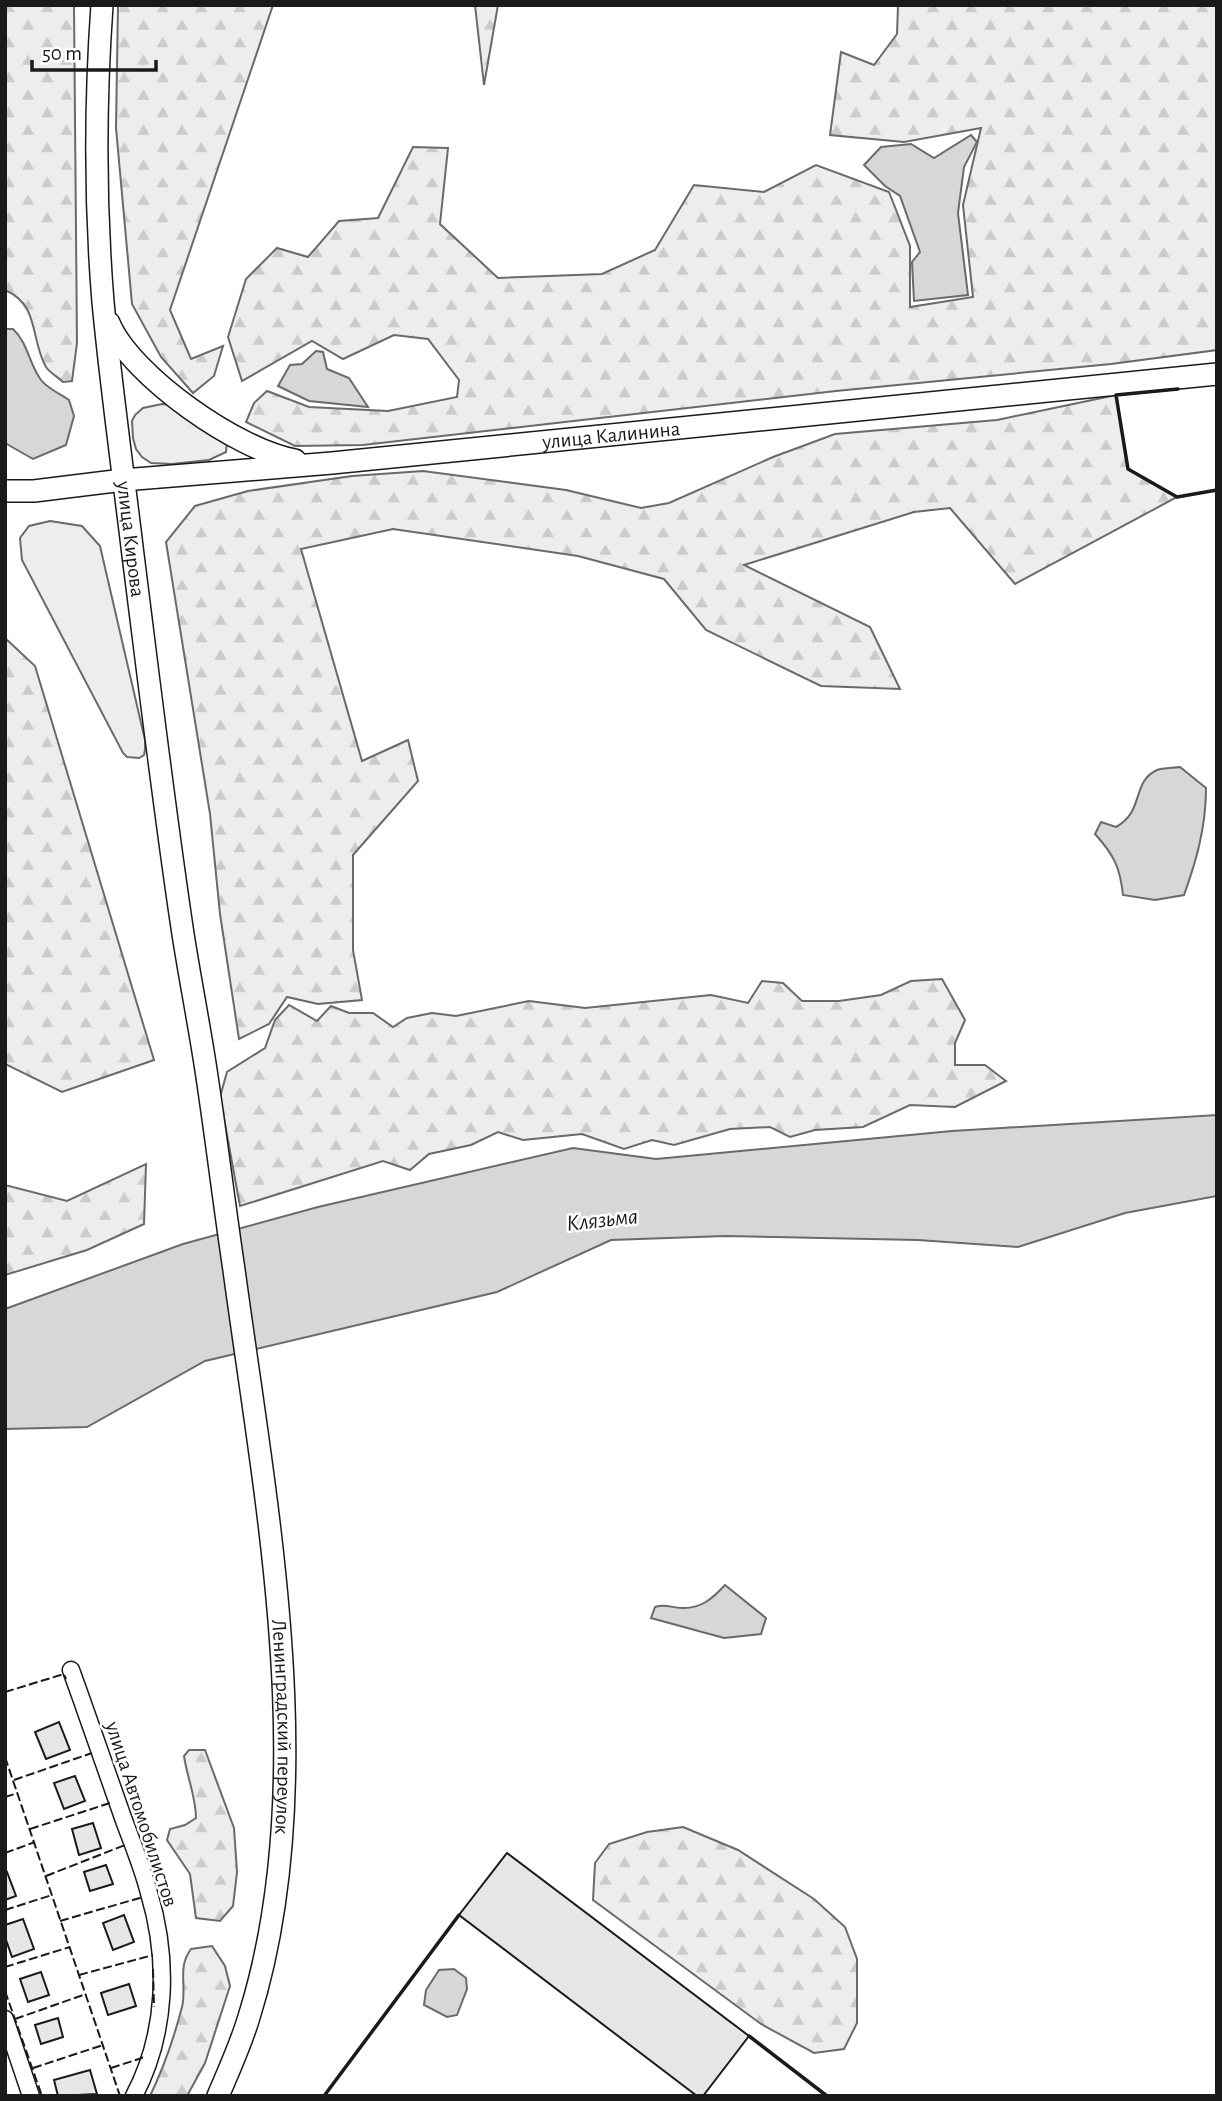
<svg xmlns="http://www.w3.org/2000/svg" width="1222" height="2101" font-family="'Alegreya Sans',sans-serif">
<defs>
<pattern id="forest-firs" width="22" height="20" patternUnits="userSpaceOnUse" patternTransform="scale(1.75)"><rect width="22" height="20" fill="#ededed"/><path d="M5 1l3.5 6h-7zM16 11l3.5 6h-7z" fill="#cbcbcb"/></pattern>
</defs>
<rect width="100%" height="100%" fill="#fff"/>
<g fill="#ededed" stroke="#6a6a6a" stroke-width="2">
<path d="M 162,404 L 172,405 L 227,442 L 226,452 L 209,460 L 172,464 L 151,463 L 142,457 L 136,449 L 133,438 L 132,421 L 135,415 L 143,408 Z"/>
<path d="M 50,521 L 82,526 L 100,546 L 145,740 L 145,750 L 144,755 L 139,758 L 127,757 L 123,753 L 22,560 L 20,538 L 29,526 Z"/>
</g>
<g fill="url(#forest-firs)" stroke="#6a6a6a" stroke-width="2">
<path d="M 5,5 L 74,5 L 77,343 L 72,381 L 63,382 C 58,377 50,373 46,367 C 30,339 40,305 5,290 Z"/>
<path d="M 118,5 L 273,5 L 170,310 L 191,359 L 223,346 L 214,376 L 193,393 L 161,357 L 132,304 L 116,128 Z"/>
<path d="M 475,5 L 498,5 L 484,85 Z"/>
<path d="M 898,5 L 1217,5 L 1217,350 L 1111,364 L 836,391 L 363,445 L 295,446 L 246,422 L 254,403 L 267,391 L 309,407 L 388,411 L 457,397 L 459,380 L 428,339 L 394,335 L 343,359 L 312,341 L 242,381 L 228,337 L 246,279 L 277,248 L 308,257 L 339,221 L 378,218 L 413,147 L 448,148 L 440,224 L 498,278 L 602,274 L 655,250 L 694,185 L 764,192 L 816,165 L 889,192 L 910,246 L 910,307 L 973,297 L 963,205 L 981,128 L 904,142 L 830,135 L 841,52 L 874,65 L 897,34 Z"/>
<path d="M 1116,395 L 1128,469 L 1177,497 L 1015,584 L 950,508 L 914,512 L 744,565 L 870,627 L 900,689 L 821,686 L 706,630 L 664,579 L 578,556 L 393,529 L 301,549 L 362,761 L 408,740 L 418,781 L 353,855 L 353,950 L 362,1000 L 318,1004 L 287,997 L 269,1024 L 239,1039 L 220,914 L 210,814 L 166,542 L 195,506 L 248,491 L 352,476 L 423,471 L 566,490 L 641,508 L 669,503 L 773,457 L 835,434 L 997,420 Z"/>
<path d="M 5,638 L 35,666 L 154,1060 L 62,1092 L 5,1064 Z"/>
<path d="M 942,979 L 965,1020 L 955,1043 L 955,1065 L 985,1065 L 1006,1081 L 955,1107 L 910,1105 L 863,1127 L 815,1130 L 790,1137 L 770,1127 L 730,1129 L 674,1145 L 652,1140 L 624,1149 L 582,1134 L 523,1140 L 498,1132 L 471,1145 L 429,1154 L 410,1170 L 383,1161 L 240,1206 L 220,1097 L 227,1072 L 265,1048 L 275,1020 L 289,1005 L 317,1021 L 331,1006 L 349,1013 L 373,1013 L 393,1027 L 407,1018 L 432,1013 L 456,1016 L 529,1001 L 585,1008 L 711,995 L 748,1003 L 762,981 L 783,983 L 802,1001 L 839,1001 L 881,995 L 911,981 Z"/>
<path d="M 146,1164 L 144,1224 L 87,1250 L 5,1275 L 5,1185 L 67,1201 Z"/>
<path d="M 189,1750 L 205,1750 L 234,1828 L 237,1872 L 233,1906 L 220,1921 L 196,1918 L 190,1874 L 167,1840 L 170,1829 L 185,1825 L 196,1818 C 196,1797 187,1777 184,1756 Z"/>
<path d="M 683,1827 L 738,1850 L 814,1899 L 845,1927 L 857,1959 L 857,2023 L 844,2049 L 814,2053 L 761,2024 L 593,1900 L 595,1863 L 609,1844 L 647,1832 Z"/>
<path d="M 212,1946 L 225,1966 L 230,1986 L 205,2063 L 187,2096 L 150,2096 C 164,2067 174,2038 182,2007 C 187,1987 177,1967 191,1949 Z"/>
</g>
<g fill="#d7d7d7" stroke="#6a6a6a" stroke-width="2">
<path d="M 971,135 L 977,142 L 964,167 L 958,213 L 968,295 L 914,301 L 912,262 L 920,252 L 900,196 L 885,186 L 864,165 L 881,147 L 911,144 L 934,158 Z"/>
<path d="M 5,329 L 13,329 C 28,343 29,364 41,380 C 47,388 60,394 69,400 L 74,416 L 66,445 L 33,459 L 5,443 Z"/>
<path d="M 316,351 L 323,352 L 327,369 L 349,378 L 368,407 L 309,401 L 278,386 L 290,365 L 302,364 Z"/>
<path d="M 1180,767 L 1206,788 C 1206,826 1197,859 1184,895 L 1155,900 L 1123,895 C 1120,867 1114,855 1095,834 L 1101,822 L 1116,827 C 1145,811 1131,782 1157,770 C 1163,768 1173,768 1180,767 Z"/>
<path d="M 1217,1115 L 1217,1196 L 1125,1213 L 1018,1247 L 918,1240 L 725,1236 L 611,1240 L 497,1292 L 205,1361 L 87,1427 L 5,1429 L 5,1309 L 183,1244 L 318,1207 L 573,1148 L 656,1159 L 952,1131 Z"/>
<path d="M 725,1585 L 766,1618 L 761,1634 L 724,1638 L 651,1618 L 655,1607 C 666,1603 671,1608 682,1608 C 701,1609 713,1598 725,1585 Z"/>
<path d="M 454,1969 L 466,1978 L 467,1989 L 457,2015 L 447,2017 L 424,2005 L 426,1990 L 439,1970 Z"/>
</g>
<g fill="#e6e6e6" stroke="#1a1a1a" stroke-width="2">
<path d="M 59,1722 L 70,1750 L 46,1759 L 35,1732 Z"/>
<path d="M 75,1776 L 85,1801 L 64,1809 L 54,1783 Z"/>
<path d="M 93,1823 L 101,1848 L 79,1855 L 72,1829 Z"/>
<path d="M 507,1853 L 749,2036 L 703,2096 L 697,2096 L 459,1915 Z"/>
<path d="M 106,1865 L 113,1884 L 90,1891 L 84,1872 Z"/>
<path d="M 7,1872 L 16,1896 L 5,1900 L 5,1873 Z"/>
<path d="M 124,1915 L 134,1942 L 113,1950 L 103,1923 Z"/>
<path d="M 23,1919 L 34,1949 L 12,1957 L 5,1937 L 5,1925 Z"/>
<path d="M 41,1972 L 49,1995 L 28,2002 L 20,1979 Z"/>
<path d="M 129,1984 L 136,2006 L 108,2015 L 101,1993 Z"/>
<path d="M 58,2018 L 63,2037 L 41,2044 L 35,2025 Z"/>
<path d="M 90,2070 L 97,2094 L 58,2096 L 54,2080 Z"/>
</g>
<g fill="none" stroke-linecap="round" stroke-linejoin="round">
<defs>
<g id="street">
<path d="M 71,1670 C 88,1717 104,1764 121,1812 C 130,1838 142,1865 149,1893 C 169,1960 167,2033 134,2096"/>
<path d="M 5,2019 L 31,2096"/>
</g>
<g id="secondary">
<path id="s1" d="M 102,5 C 95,104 95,204 103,302 C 111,387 123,471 133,555 C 149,681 164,808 183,934 C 190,979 199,1024 206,1070 C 216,1136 224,1203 234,1270 C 266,1507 322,1784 249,2017 C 241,2044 229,2070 218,2096"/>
<path d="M 109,323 C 131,376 239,451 295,460"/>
<path id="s2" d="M 5,491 L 34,491 L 123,480 L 332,463 L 1217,374"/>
</g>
</defs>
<use href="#street" stroke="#1a1a1a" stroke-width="19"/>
<use href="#secondary" stroke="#1a1a1a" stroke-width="24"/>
<use href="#street" stroke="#fff" stroke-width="16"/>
<use href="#secondary" stroke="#fff" stroke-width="21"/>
<g stroke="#1a1a1a" stroke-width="2" stroke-dasharray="9 3.5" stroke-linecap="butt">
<path d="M 5,1692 L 64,1674 L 66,1679"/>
<path d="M 5,1757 L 120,2096"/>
<path d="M 14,1780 L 92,1753"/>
<path d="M 5,1797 L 18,1793"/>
<path d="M 30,1829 L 110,1803"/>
<path d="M 5,1853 L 35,1842"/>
<path d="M 46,1876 L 125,1845"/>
<path d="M 5,1910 L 52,1895"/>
<path d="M 60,1921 L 143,1897"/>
<path d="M 5,1967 L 70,1947"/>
<path d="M 153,1969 L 154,2007"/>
<path d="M 79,1975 L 153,1955"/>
<path d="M 5,1991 L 42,2096"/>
<path d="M 15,2019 L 86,1994"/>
<path d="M 33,2068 L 103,2045"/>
<path d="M 111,2068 L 142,2058 L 143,2054"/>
</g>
<g stroke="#1a1a1a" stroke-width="3.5">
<path d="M 1178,389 L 1116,395 L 1128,469 L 1177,497 L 1217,490"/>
<path d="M 749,2036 L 827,2096"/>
<path d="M 324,2096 L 459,1915"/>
</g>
</g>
<g text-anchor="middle" stroke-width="5" stroke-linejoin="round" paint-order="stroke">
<g font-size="21" fill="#1a1a1a" stroke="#fff">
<text dy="7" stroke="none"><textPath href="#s2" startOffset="609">улица Калинина</textPath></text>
<text dy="7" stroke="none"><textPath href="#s1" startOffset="536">улица Кирова</textPath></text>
<text dy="7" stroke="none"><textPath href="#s1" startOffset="1734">Ленинградский переулок</textPath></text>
<text transform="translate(142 1814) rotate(72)" y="7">улица Автомобилистов</text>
</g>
<g font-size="23" font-style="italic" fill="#1a1a1a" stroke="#fff">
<text transform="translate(602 1219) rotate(-6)" y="8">Клязьма</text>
</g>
</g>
<rect width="1222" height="2101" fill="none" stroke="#1a1a1a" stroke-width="14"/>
<path d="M32 60v10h124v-10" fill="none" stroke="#1a1a1a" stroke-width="3.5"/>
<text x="42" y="60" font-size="21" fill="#1a1a1a" stroke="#ffffff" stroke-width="5" paint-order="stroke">50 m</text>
</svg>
